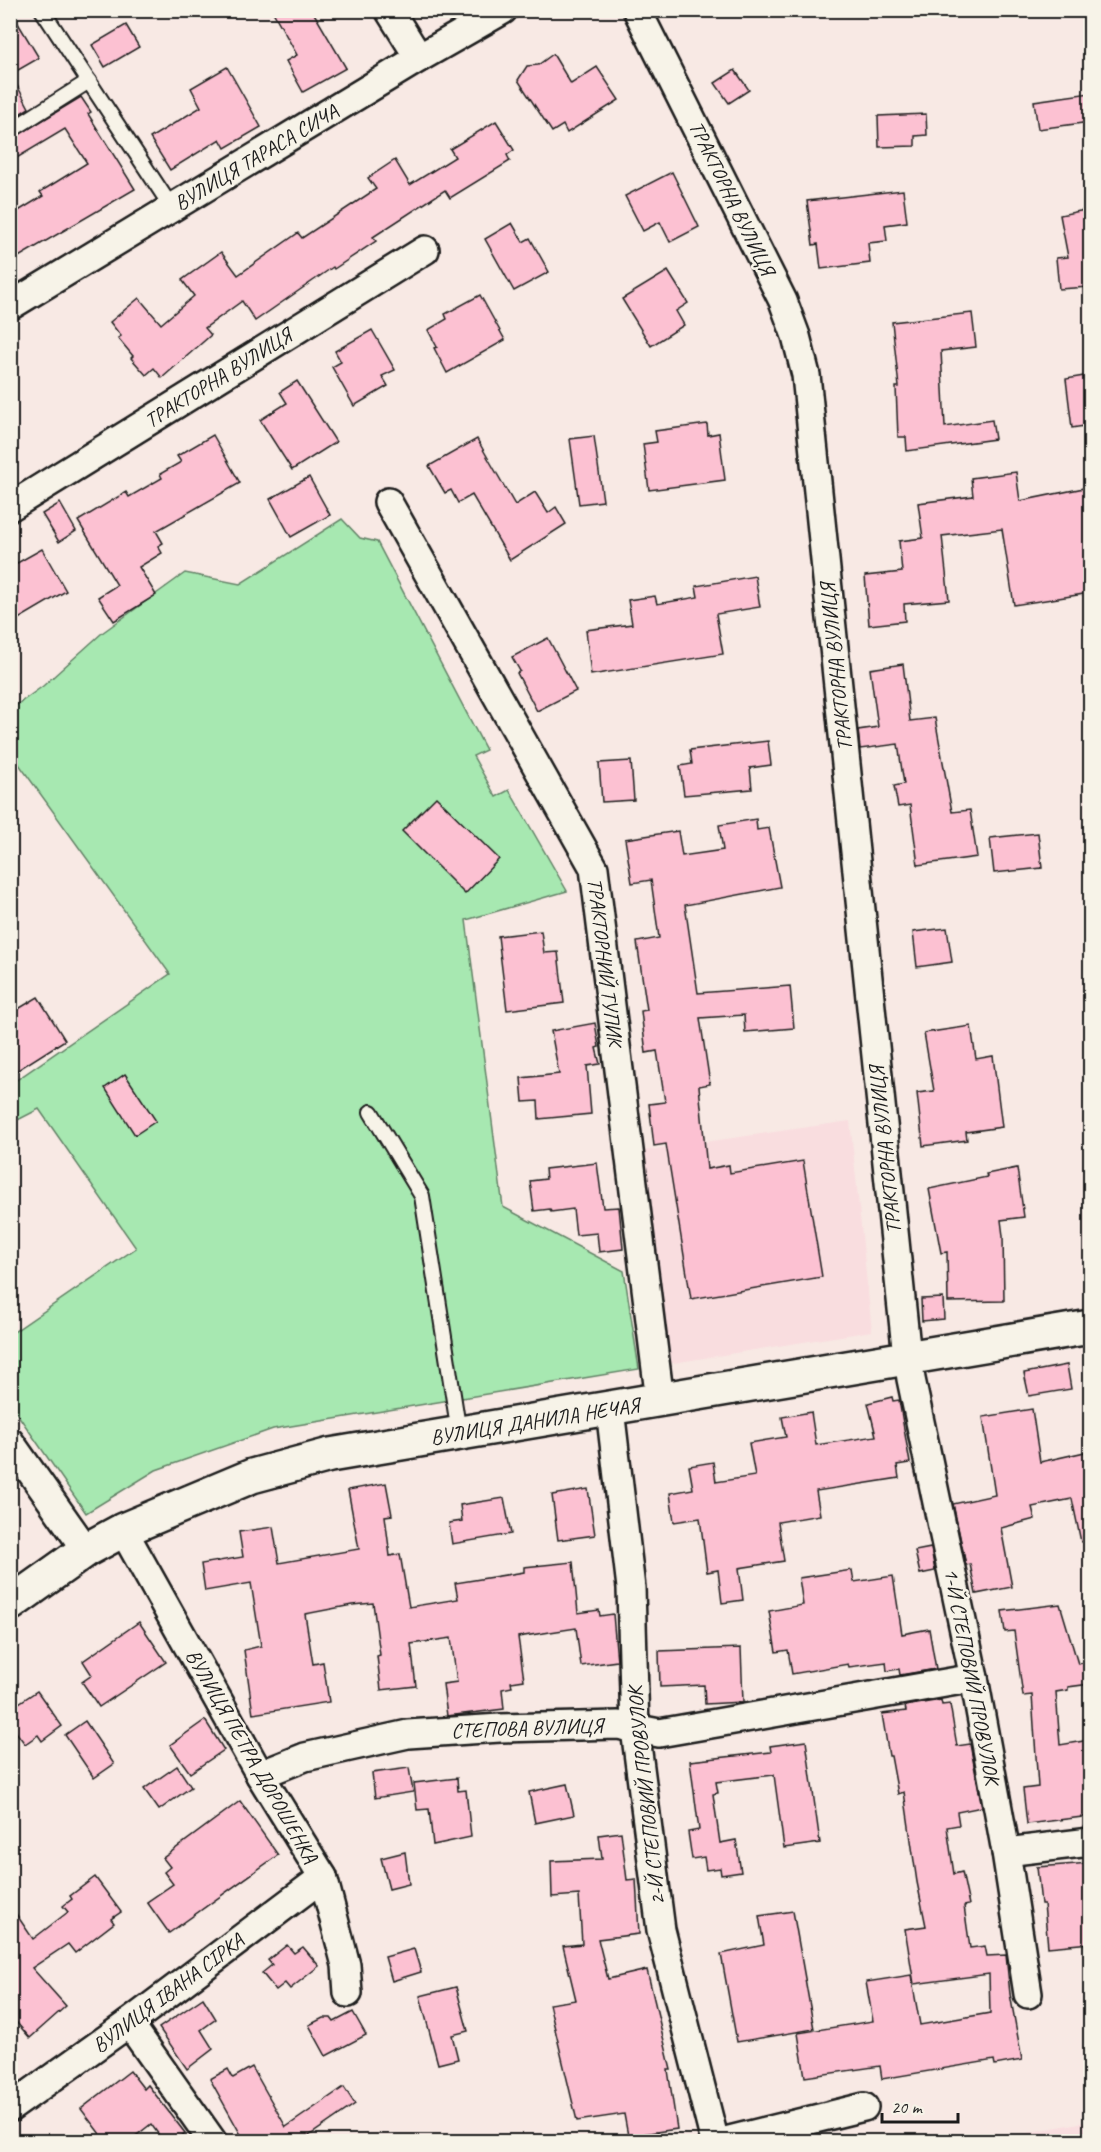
<svg xmlns="http://www.w3.org/2000/svg" width="1101" height="2152" font-family="Caveat,sans-serif">
<rect width="100%" height="100%" fill="#f8e9e4"/>
<filter id="ink" filterUnits="userSpaceOnUse"><feTurbulence type="fractalNoise" baseFrequency=".0167" numOctaves="2"/><feDisplacementMap in="SourceGraphic" scale="12" xChannelSelector="R" yChannelSelector="G"/><feConvolveMatrix kernelMatrix="1 2 1 2 8 2 1 2 1" color-interpolation-filters="sRGB"/></filter>
<g filter="url(#ink)">
<g fill="#f9dddf">
<path d="M 850,1121 L 872,1331 L 667,1364 L 642,1151 Z"/>
<path d="M 1090,2121 L 1090,2141 L 984,2141 Z"/>
</g>
<path fill="#a7e8b1" stroke="#628266" stroke-width="1.5" d="M 342,519 L 360,538 L 377,542 L 486,750 L 473,756 L 496,797 L 509,790 L 567,891 L 466,920 L 503,1207 L 624,1271 L 639,1369 L 273,1429 L 156,1470 L 86,1513 L 11,1405 L 11,1334 L 136,1248 L 39,1109 L 12,1123 L 10,1118 L 11,1084 L 170,974 L 11,753 L 10,710 L 43,686 L 102,633 L 185,573 L 240,584 Z"/>
<g fill="#fcc1d2" stroke="#1c1c1c" stroke-width="1.5">
<path d="M 10,10 L 39,58 L 11,74 L 29,108 L 10,120 Z"/>
<path d="M 272,10 L 312,10 L 346,68 L 303,92 L 286,61 L 297,55 Z"/>
<path d="M 126,25 L 139,47 L 105,67 L 92,45 Z"/>
<path d="M 553,54 L 571,84 L 597,67 L 619,100 L 567,133 L 563,125 L 552,132 L 518,80 L 527,66 L 538,65 Z"/>
<path d="M 227,67 L 261,127 L 225,148 L 220,139 L 170,170 L 150,138 L 201,107 L 191,88 Z"/>
<path d="M 735,70 L 749,90 L 729,103 L 715,83 Z"/>
<path d="M 1090,93 L 1090,122 L 1038,129 L 1034,101 Z"/>
<path d="M 81,97 L 91,112 L 88,114 L 135,189 L 10,262 L 10,216 L 43,196 L 40,192 L 87,163 L 65,129 L 10,162 L 10,140 Z"/>
<path d="M 926,114 L 927,135 L 915,136 L 915,146 L 879,147 L 878,116 Z"/>
<path d="M 496,121 L 514,150 L 507,155 L 510,161 L 450,198 L 445,190 L 373,237 L 376,241 L 334,269 L 333,267 L 255,321 L 242,301 L 205,328 L 211,335 L 162,378 L 154,368 L 146,375 L 131,358 L 133,356 L 118,338 L 121,336 L 110,322 L 139,298 L 161,324 L 194,296 L 182,280 L 221,252 L 238,275 L 298,233 L 302,238 L 376,189 L 368,178 L 395,160 L 410,185 L 455,157 L 450,149 Z"/>
<path d="M 672,172 L 699,227 L 670,242 L 660,222 L 643,231 L 625,196 Z"/>
<path d="M 903,190 L 907,222 L 885,225 L 887,241 L 868,243 L 870,263 L 821,269 L 818,244 L 813,245 L 807,201 Z"/>
<path d="M 1090,209 L 1090,256 L 1086,256 L 1089,287 L 1059,289 L 1056,258 L 1068,257 L 1060,215 Z"/>
<path d="M 512,223 L 523,242 L 530,238 L 549,272 L 514,291 L 485,239 Z"/>
<path d="M 668,271 L 688,303 L 676,311 L 684,325 L 651,346 L 622,299 Z"/>
<path d="M 480,295 L 505,340 L 447,373 L 434,348 L 437,347 L 428,330 L 447,319 L 445,314 Z"/>
<path d="M 972,313 L 976,347 L 941,351 L 945,427 L 992,420 L 995,439 L 907,451 L 906,437 L 898,437 L 896,387 L 899,387 L 892,322 Z"/>
<path d="M 372,330 L 395,370 L 382,376 L 388,386 L 354,406 L 332,367 L 341,362 L 335,351 Z"/>
<path d="M 1090,375 L 1090,425 L 1072,428 L 1066,379 Z"/>
<path d="M 297,381 L 336,442 L 292,470 L 260,420 L 287,403 L 280,392 Z"/>
<path d="M 707,424 L 708,435 L 719,433 L 725,480 L 649,490 L 643,444 L 657,442 L 655,431 Z"/>
<path d="M 213,435 L 240,483 L 156,531 L 163,543 L 158,546 L 162,553 L 139,567 L 156,595 L 114,621 L 98,597 L 117,585 L 78,521 L 126,492 L 129,497 L 162,478 L 160,474 L 181,462 L 177,456 Z"/>
<path d="M 594,436 L 603,501 L 579,504 L 570,439 Z"/>
<path d="M 477,439 L 515,505 L 535,492 L 548,513 L 556,507 L 566,524 L 510,560 L 472,495 L 458,503 L 451,490 L 445,493 L 429,466 Z"/>
<path d="M 1016,472 L 1020,501 L 1084,488 L 1090,528 L 1090,593 L 1014,605 L 1002,529 L 942,536 L 949,600 L 904,604 L 905,621 L 869,625 L 865,576 L 902,572 L 899,541 L 923,538 L 918,503 L 973,496 L 971,478 Z"/>
<path d="M 309,477 L 330,515 L 291,537 L 270,499 Z"/>
<path d="M 60,503 L 76,531 L 59,542 L 42,514 Z"/>
<path d="M 42,549 L 66,591 L 10,624 L 10,567 Z"/>
<path d="M 755,576 L 760,607 L 716,614 L 723,654 L 591,675 L 586,630 L 632,624 L 628,600 L 655,596 L 657,604 L 698,597 L 696,586 Z"/>
<path d="M 548,638 L 576,691 L 537,711 L 517,673 L 520,671 L 512,657 Z"/>
<path d="M 903,664 L 910,721 L 935,718 L 952,812 L 970,810 L 977,857 L 918,865 L 910,805 L 898,807 L 894,786 L 904,784 L 898,744 L 860,749 L 858,730 L 878,727 L 870,669 Z"/>
<path d="M 768,741 L 771,765 L 750,768 L 752,789 L 684,795 L 680,766 L 692,764 L 690,750 Z"/>
<path d="M 631,761 L 634,800 L 602,802 L 599,763 Z"/>
<path d="M 436,797 L 499,859 L 465,894 L 402,831 Z"/>
<path d="M 756,819 L 757,830 L 769,828 L 780,887 L 685,905 L 698,993 L 790,986 L 794,1028 L 745,1032 L 744,1015 L 700,1018 L 710,1084 L 699,1086 L 707,1169 L 729,1165 L 730,1173 L 803,1161 L 822,1277 L 691,1299 L 666,1144 L 654,1146 L 649,1104 L 665,1102 L 657,1051 L 646,1053 L 641,1011 L 647,1010 L 637,942 L 659,938 L 651,880 L 632,883 L 625,839 L 678,831 L 682,856 L 723,850 L 719,825 Z"/>
<path d="M 1038,833 L 1042,868 L 994,873 L 990,838 Z"/>
<path d="M 947,928 L 952,962 L 917,967 L 913,932 Z"/>
<path d="M 541,931 L 544,953 L 558,952 L 564,1003 L 507,1010 L 498,936 Z"/>
<path d="M 38,997 L 65,1040 L 10,1075 L 10,1014 Z"/>
<path d="M 595,1023 L 599,1047 L 596,1048 L 600,1064 L 587,1066 L 591,1114 L 539,1119 L 538,1101 L 523,1102 L 521,1078 L 559,1074 L 551,1031 Z"/>
<path d="M 971,1026 L 976,1059 L 993,1056 L 1002,1127 L 966,1132 L 967,1140 L 923,1146 L 917,1093 L 934,1091 L 924,1033 Z"/>
<path d="M 125,1074 L 156,1121 L 135,1135 L 105,1088 Z"/>
<path d="M 597,1163 L 603,1208 L 619,1207 L 623,1249 L 599,1252 L 597,1233 L 576,1235 L 573,1209 L 551,1212 L 550,1209 L 534,1211 L 530,1181 L 546,1179 L 545,1169 Z"/>
<path d="M 1017,1168 L 1024,1217 L 1001,1220 L 1003,1236 L 1004,1301 L 948,1302 L 947,1252 L 941,1253 L 929,1189 L 987,1177 L 986,1174 Z"/>
<path d="M 943,1298 L 944,1319 L 922,1321 L 921,1299 Z"/>
<path d="M 1067,1365 L 1071,1389 L 1029,1396 L 1024,1373 Z"/>
<path d="M 892,1397 L 893,1401 L 899,1400 L 910,1463 L 897,1465 L 899,1478 L 816,1491 L 820,1515 L 778,1522 L 784,1561 L 739,1568 L 743,1600 L 722,1603 L 718,1570 L 707,1572 L 700,1518 L 674,1522 L 670,1493 L 693,1489 L 689,1466 L 713,1462 L 716,1482 L 755,1476 L 749,1443 L 786,1437 L 782,1417 L 811,1412 L 816,1445 L 876,1436 L 868,1403 Z"/>
<path d="M 1032,1409 L 1040,1462 L 1085,1452 L 1090,1478 L 1090,1541 L 1081,1542 L 1072,1499 L 1032,1507 L 1035,1519 L 1001,1528 L 1012,1587 L 976,1594 L 970,1564 L 966,1565 L 953,1504 L 995,1495 L 983,1417 Z"/>
<path d="M 386,1483 L 392,1515 L 385,1516 L 390,1556 L 400,1554 L 409,1607 L 458,1599 L 455,1583 L 524,1572 L 524,1567 L 573,1562 L 578,1613 L 599,1610 L 600,1616 L 613,1614 L 617,1661 L 581,1666 L 576,1628 L 518,1637 L 524,1680 L 511,1682 L 512,1687 L 502,1689 L 504,1709 L 447,1716 L 443,1684 L 457,1682 L 451,1638 L 411,1644 L 416,1686 L 381,1690 L 377,1656 L 380,1655 L 373,1603 L 352,1605 L 305,1614 L 313,1664 L 323,1662 L 329,1702 L 253,1714 L 244,1650 L 261,1646 L 251,1583 L 205,1591 L 201,1564 L 243,1557 L 239,1532 L 273,1527 L 279,1563 L 359,1549 L 348,1490 Z"/>
<path d="M 588,1489 L 595,1535 L 558,1540 L 552,1495 Z"/>
<path d="M 504,1498 L 511,1534 L 452,1544 L 449,1523 L 462,1521 L 460,1505 Z"/>
<path d="M 931,1548 L 935,1571 L 920,1574 L 915,1551 Z"/>
<path d="M 852,1570 L 854,1582 L 893,1576 L 902,1634 L 929,1629 L 936,1669 L 900,1675 L 899,1669 L 887,1671 L 886,1662 L 849,1667 L 848,1664 L 792,1674 L 788,1650 L 776,1652 L 769,1611 L 803,1605 L 799,1578 Z"/>
<path d="M 1060,1604 L 1078,1664 L 1090,1661 L 1090,1684 L 1068,1687 L 1068,1690 L 1056,1692 L 1060,1745 L 1090,1740 L 1090,1816 L 1027,1824 L 1023,1789 L 1038,1787 L 1032,1695 L 1023,1696 L 1014,1631 L 1005,1632 L 1002,1611 Z"/>
<path d="M 139,1622 L 166,1662 L 99,1707 L 82,1682 L 92,1675 L 83,1661 Z"/>
<path d="M 741,1648 L 743,1702 L 705,1704 L 704,1685 L 660,1687 L 659,1651 Z"/>
<path d="M 37,1691 L 62,1726 L 42,1741 L 38,1735 L 25,1744 L 10,1724 L 10,1709 Z"/>
<path d="M 941,1700 L 942,1705 L 950,1704 L 957,1746 L 970,1744 L 982,1807 L 957,1812 L 959,1825 L 947,1827 L 954,1874 L 962,1872 L 969,1905 L 964,1906 L 970,1948 L 985,1946 L 987,1956 L 1006,1955 L 1010,1994 L 1022,2060 L 995,2065 L 994,2060 L 882,2079 L 880,2066 L 805,2077 L 798,2033 L 873,2021 L 866,1982 L 911,1975 L 920,2025 L 990,2013 L 989,1974 L 914,1984 L 905,1929 L 926,1926 L 917,1882 L 904,1792 L 898,1794 L 891,1756 L 889,1756 L 882,1714 L 906,1711 L 905,1706 Z"/>
<path d="M 205,1720 L 224,1750 L 190,1773 L 170,1745 Z"/>
<path d="M 85,1721 L 114,1764 L 94,1778 L 65,1735 Z"/>
<path d="M 806,1741 L 820,1843 L 784,1848 L 774,1775 L 716,1782 L 718,1793 L 713,1794 L 720,1843 L 736,1840 L 741,1872 L 721,1875 L 720,1868 L 706,1870 L 704,1857 L 692,1859 L 688,1832 L 699,1830 L 690,1761 L 771,1752 L 770,1746 Z"/>
<path d="M 177,1766 L 191,1787 L 159,1810 L 144,1789 Z"/>
<path d="M 409,1768 L 413,1792 L 375,1798 L 372,1773 Z"/>
<path d="M 457,1778 L 458,1791 L 466,1790 L 471,1837 L 433,1845 L 429,1809 L 417,1810 L 414,1783 Z"/>
<path d="M 567,1784 L 574,1815 L 535,1823 L 529,1792 Z"/>
<path d="M 240,1801 L 278,1855 L 169,1933 L 147,1902 L 173,1884 L 164,1872 L 170,1867 L 163,1858 Z"/>
<path d="M 621,1832 L 627,1880 L 636,1879 L 639,1934 L 598,1939 L 608,1979 L 647,1970 L 671,2070 L 668,2070 L 677,2129 L 628,2136 L 624,2114 L 577,2121 L 549,2004 L 576,2000 L 563,1946 L 582,1944 L 579,1895 L 552,1897 L 551,1861 L 602,1859 L 599,1835 Z"/>
<path d="M 405,1852 L 409,1884 L 389,1889 L 381,1858 Z"/>
<path d="M 1090,1863 L 1090,1943 L 1048,1947 L 1044,1904 L 1041,1904 L 1037,1867 Z"/>
<path d="M 95,1877 L 121,1912 L 111,1919 L 114,1923 L 75,1953 L 68,1944 L 32,1968 L 66,2006 L 30,2038 L 10,2015 L 10,1905 L 33,1939 L 68,1912 L 63,1906 L 72,1899 L 70,1896 Z"/>
<path d="M 793,1911 L 814,2029 L 737,2042 L 721,1954 L 764,1945 L 759,1916 Z"/>
<path d="M 287,1945 L 294,1953 L 303,1947 L 319,1966 L 290,1989 L 285,1983 L 276,1990 L 262,1973 L 272,1965 L 268,1960 Z"/>
<path d="M 414,1949 L 421,1972 L 392,1981 L 385,1957 Z"/>
<path d="M 456,1987 L 468,2031 L 452,2035 L 458,2059 L 438,2064 L 420,1996 Z"/>
<path d="M 203,1998 L 216,2019 L 201,2030 L 213,2049 L 187,2069 L 159,2028 Z"/>
<path d="M 353,2012 L 366,2035 L 326,2056 L 309,2025 L 323,2018 L 331,2018 L 334,2022 Z"/>
<path d="M 252,2067 L 286,2127 L 344,2087 L 355,2104 L 300,2142 L 245,2142 L 210,2079 L 228,2069 L 233,2078 Z"/>
<path d="M 130,2071 L 144,2089 L 148,2085 L 185,2133 L 174,2142 L 164,2142 L 151,2124 L 128,2142 L 106,2142 L 81,2109 Z"/>
</g>
<g fill="none" stroke-linecap="round" stroke-linejoin="round">
<defs>
<g id="lane">
<path d="M 42,10 L 172,208"/>
<path d="M 10,131 L 89,81"/>
<path d="M 371,1112 L 422,1196 L 459,1433"/>
</g>
<g id="street">
<path d="M 389,10 L 419,58"/>
<path d="M 637,10 L 783,301 L 796,336 L 806,375 L 905,1338 L 911,1379 L 974,1678 L 1006,1852 L 1028,1994"/>
<path d="M 10,306 L 419,58 L 503,10"/>
<path d="M 388,502 L 594,868 L 660,1401"/>
<path d="M 10,507 L 425,250"/>
<path d="M 610,1409 L 631,1588 L 635,1729 L 661,1930 L 715,2142"/>
<path d="M 10,1442 L 86,1550"/>
<path d="M 123,1530 L 260,1775 L 323,1877 L 346,1965 L 348,1993"/>
<path d="M 260,1775 L 305,1757 L 408,1734 L 500,1728 L 618,1725 L 659,1733 L 974,1678"/>
<path d="M 1006,1852 L 1090,1842"/>
<path d="M 129,2023 L 213,2142"/>
<path d="M 10,2108 L 129,2023 L 323,1877"/>
<path d="M 721,2142 L 864,2107"/>
</g>
<path id="secondary" d="M 10,1604 L 86,1550 L 123,1530 L 252,1476 L 330,1455 L 1090,1327"/>
</defs>
<use href="#lane" stroke="#1c1c1c" stroke-width="18"/>
<use href="#street" stroke="#1c1c1c" stroke-width="32"/>
<use href="#secondary" stroke="#1c1c1c" stroke-width="38"/>
<use href="#lane" stroke="#f7f3e8" stroke-width="14"/>
<use href="#street" stroke="#f7f3e8" stroke-width="27"/>
<use href="#secondary" stroke="#f7f3e8" stroke-width="33"/>
</g>
</g>
<g text-anchor="middle" stroke-width="5" stroke-linejoin="round" paint-order="stroke">
<g font-size="21" fill="#1c1c1c" stroke="#f7f3e8">
<text transform="translate(256 157) rotate(-31)" y="7">ВУЛИЦЯ ТАРАСА СИЧА</text>
<text transform="translate(732 198) rotate(64)" y="7">ТРАКТОРНА ВУЛИЦЯ</text>
<text transform="translate(218 378) rotate(-32)" y="7">ТРАКТОРНА ВУЛИЦЯ</text>
<text transform="translate(836 667) rotate(-96)" y="7">ТРАКТОРНА ВУЛИЦЯ</text>
<text transform="translate(605 962) rotate(83)" y="7">ТРАКТОРНИЙ ТУПИК</text>
<text transform="translate(885 1150) rotate(-96)" y="7">ТРАКТОРНА ВУЛИЦЯ</text>
<text transform="translate(535 1421) rotate(-9)" y="7">ВУЛИЦЯ ДАНИЛА НЕЧАЯ</text>
<text transform="translate(972 1676) rotate(79)" y="7">1-Й СТЕПОВИЙ ПРОВУЛОК</text>
<text transform="translate(527 1728) rotate(-2)" y="7">СТЕПОВА ВУЛИЦЯ</text>
<text transform="translate(252 1756) rotate(60)" y="7">ВУЛИЦЯ ПЕТРА ДОРОШЕНКА</text>
<text transform="translate(646 1796) rotate(-96)" y="7">2-Й СТЕПОВИЙ ПРОВУЛОК</text>
<text transform="translate(168 1993) rotate(-37)" y="7">ВУЛИЦЯ ІВАНА СІРКА</text>
</g>
</g>
<rect width="1101" height="2152" fill="none" stroke="#f7f3e8" stroke-width="36"/>
<rect x="18" y="18" width="1065" height="2116" fill="none" stroke="#1c1c1c" stroke-width="2" filter="url(#ink)"/>
<path d="M882 2113v9h76v-9" fill="none" stroke="#1c1c1c" stroke-width="3"/>
<text x="891" y="2113" font-size="18" fill="#1c1c1c" stroke="#f7f3e8" stroke-width="4.5" paint-order="stroke">20 m</text>
</svg>
